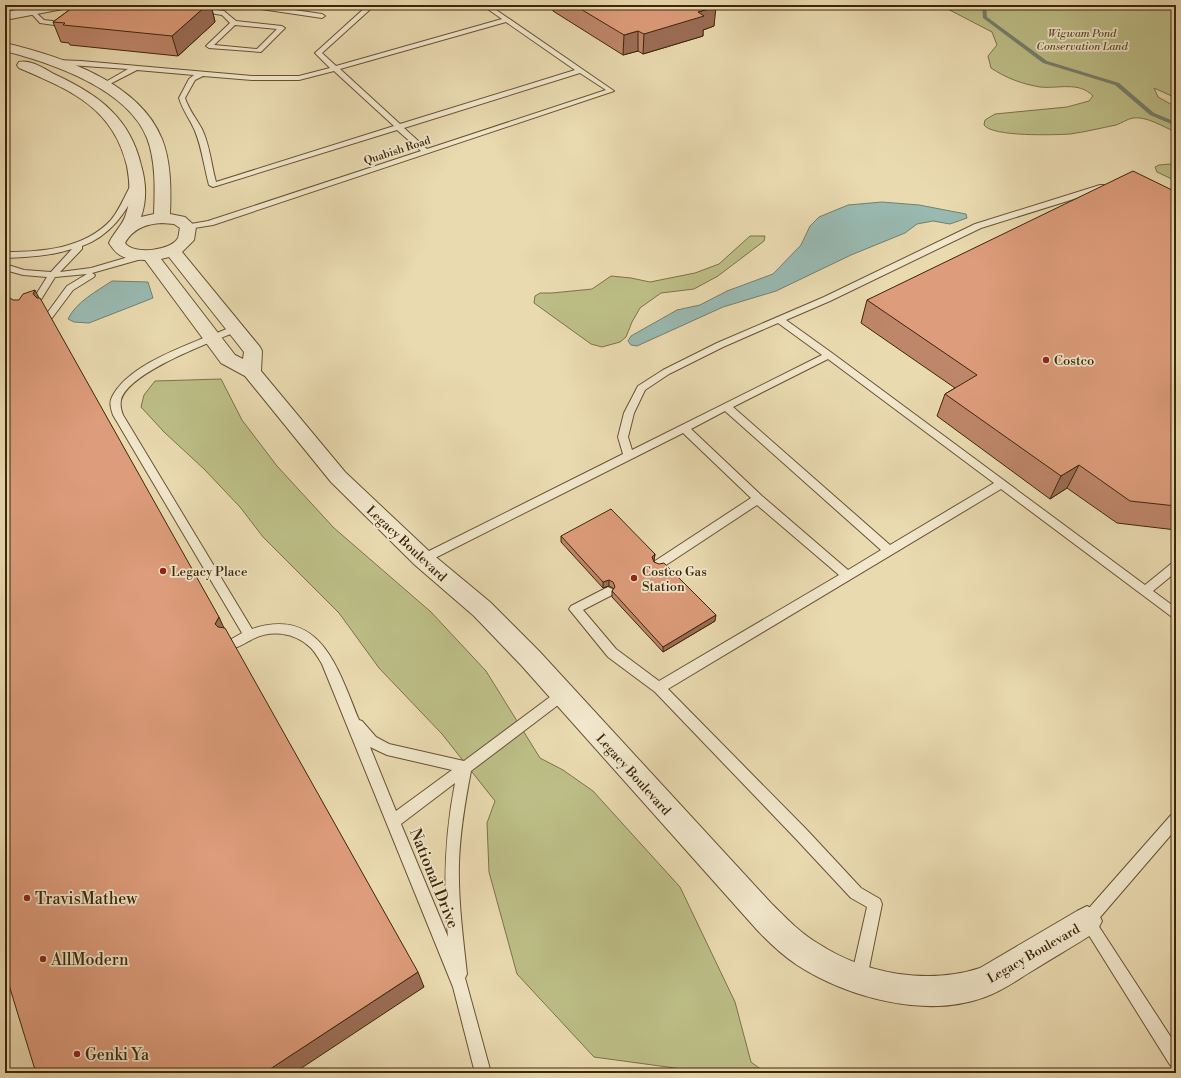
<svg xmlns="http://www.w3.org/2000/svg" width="1181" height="1078" font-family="'Libre Bodoni',serif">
<rect width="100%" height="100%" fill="#eadab0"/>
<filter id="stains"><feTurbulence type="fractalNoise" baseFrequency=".005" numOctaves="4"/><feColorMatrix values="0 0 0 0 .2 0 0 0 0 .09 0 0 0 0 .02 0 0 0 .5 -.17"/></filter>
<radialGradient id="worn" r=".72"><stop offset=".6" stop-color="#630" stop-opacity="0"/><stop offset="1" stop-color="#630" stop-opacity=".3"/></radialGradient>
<g fill="#bdbe87" stroke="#7d7248">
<path d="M 940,5 L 1176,5 L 1176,98 L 1154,88 L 1158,97 L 1176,107 L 1176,132 C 1163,127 1147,116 1133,118 C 1127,119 1122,123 1116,125 C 1101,128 1085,132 1070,134 C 1055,135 992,137 984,125 L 985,120 L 995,114 L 1067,107 L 1089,101 L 1093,96 C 1079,81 1058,89 1040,87 C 1022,84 1006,78 991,68 L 988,56 L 997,45 L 992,32 Z"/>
<path d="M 1170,164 L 1176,165 L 1176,181 L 1157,172 L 1155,167 L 1159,165 Z"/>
<path d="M 750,236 L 765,236 L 764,241 L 718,276 L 694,289 L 661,293 L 640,308 L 632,322 L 626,337 L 620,342 L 602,347 L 591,344 L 534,303 L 535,296 L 540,293 L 552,293 L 592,289 L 611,276 L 631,278 L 650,282 L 695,273 L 719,264 Z"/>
<path d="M 221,379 L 242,420 L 277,466 L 334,528 L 431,612 L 486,671 L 540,758 L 563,770 L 593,791 L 680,887 L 735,1002 L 751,1062 L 766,1073 L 685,1073 L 682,1069 L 594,1057 L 517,974 L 489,872 L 487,823 L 495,801 L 442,734 L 379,668 L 339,613 L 263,537 L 240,507 L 204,469 L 164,432 L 141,407 L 144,395 L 155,381 Z"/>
</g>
<g fill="#99bab2" stroke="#747f6e">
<path d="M 882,202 L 919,205 L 966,214 L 967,218 L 950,224 L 933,221 L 917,224 L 905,233 L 851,255 L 776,291 L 723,307 L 637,346 L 631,345 L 628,341 L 631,336 L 677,310 L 700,305 L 727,291 L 773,274 L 801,245 L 810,226 L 819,217 L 848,205 Z"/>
<path d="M 112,281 L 148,282 L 153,298 L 89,323 L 74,322 L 68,319 C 76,302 97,291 112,281 Z"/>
</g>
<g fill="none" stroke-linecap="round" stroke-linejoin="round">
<path fill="#747f6e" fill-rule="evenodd" d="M 982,5 L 986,5 L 987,17 L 1047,61 L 1119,83 L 1154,113 L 1176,122 L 1176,126 L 1150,115 L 1115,85 L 1043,63 L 983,18 Z"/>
<defs>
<g id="lane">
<path d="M 169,5 L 184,5 L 224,11 L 236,21 L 282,26 L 285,28 L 261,52 L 209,48 L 206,46 L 207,45 L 230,23 L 222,15 L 172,7 ZM 235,25 L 277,29 L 257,49 L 214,45 Z"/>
<path d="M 244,5 L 259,5 L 322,14 L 325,16 L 322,18 L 247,7 Z"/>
<path d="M 368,5 L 375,5 L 322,53 L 336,66 L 502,19 L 482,5 L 489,5 L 614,91 L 213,225 L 188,229 L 184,227 L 185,225 L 208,221 L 421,151 L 397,130 L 213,187 L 209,185 C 204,167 202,148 195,131 C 190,119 183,111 179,98 L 189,79 L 194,75 L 137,70 L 104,87 L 101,85 L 102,84 L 128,69 L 55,64 L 52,62 L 55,60 L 81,61 L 252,76 L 299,76 L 330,68 L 315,53 ZM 506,22 L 575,70 L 400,124 L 340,69 ZM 334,71 L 394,126 L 216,182 C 211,164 210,146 202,129 C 196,118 189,110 185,98 L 195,80 L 203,76 L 252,80 L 299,80 ZM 580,73 L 606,90 L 427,149 L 404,128 Z"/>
<path d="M 32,9 L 44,20 L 68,23 L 71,25 L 68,27 L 40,23 L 29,11 Z"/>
<path d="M 131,185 L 134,185 L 138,187 C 126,213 110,236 82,246 L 82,249 L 60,272 L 91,268 L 142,253 L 146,256 L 145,258 L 92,273 L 95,275 L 94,277 L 73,290 L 52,318 L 49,319 L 45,316 L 67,286 L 87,274 L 55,277 L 34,311 L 28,311 L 27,309 L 47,277 L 23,275 L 5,270 L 5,264 L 24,270 L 51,272 L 72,249 C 50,256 27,257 5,258 L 5,252 C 42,252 84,249 111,220 C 120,209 124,197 131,185 Z"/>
<path d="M 1100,185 L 1103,185 L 1107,187 L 1106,189 L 981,228 L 830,301 L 786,320 L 832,353 L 1145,585 L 1172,563 L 1176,562 L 1176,572 L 1153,591 L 1176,608 L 1176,619 L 1172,617 L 1001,489 L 668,689 L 807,830 L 861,888 L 880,899 L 882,904 L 867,978 L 864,983 L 859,986 L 854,983 L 851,978 L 867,907 L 851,898 L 797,840 L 655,692 L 608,657 L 569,609 L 571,606 L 604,589 L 608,587 L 612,589 L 614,592 L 612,595 L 583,610 L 616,649 L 659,681 L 839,575 L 757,505 L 663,567 L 659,568 L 655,567 L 653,564 L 655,561 L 751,498 L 683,433 L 427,562 L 423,563 L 419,562 L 417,559 L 419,556 L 623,454 L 618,437 L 624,413 L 638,386 L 663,370 L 717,343 L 824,297 L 975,224 ZM 778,323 L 822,355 L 632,450 L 628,437 L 634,413 L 645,390 L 669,374 L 723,347 ZM 828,359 L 994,483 L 890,545 L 733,407 ZM 725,411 L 881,550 L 848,570 L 762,496 L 691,429 Z"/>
<path d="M 235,326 L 238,327 L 240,329 L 238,331 C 212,342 128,372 121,400 C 120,405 121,410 123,415 L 252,629 C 321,606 338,669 359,720 L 362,721 L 376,737 L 389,744 L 464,761 L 558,691 L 562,690 L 566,691 L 568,695 L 566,699 L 471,771 C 465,802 460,832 459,863 C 458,900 463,937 467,974 L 465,978 L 491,1073 L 475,1073 L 453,987 L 322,664 C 319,659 315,652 311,648 C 295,632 270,629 251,640 C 243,644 236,650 228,647 L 226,644 L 228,641 L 242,633 L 113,415 C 111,409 109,403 112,397 C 127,367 177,349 206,337 C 216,334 225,329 235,326 ZM 370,747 L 387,755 L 452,770 L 396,811 ZM 455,783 C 445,835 443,885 448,937 L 401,824 Z"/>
<path d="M 1176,813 L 1176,829 L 1096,922 L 1176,1045 L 1176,1067 L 1170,1065 L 1080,921 L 1082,916 L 1171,815 Z"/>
</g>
<g id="street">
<path d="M 44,5 L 69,5 L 67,8 L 63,9 L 5,20 L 5,12 Z"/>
<path d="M 5,43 C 59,56 139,81 162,139 C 171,162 171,189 170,214 L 185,217 L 196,227 L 194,240 L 182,252 L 260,347 L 262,351 L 261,371 L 345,472 L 431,553 L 490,602 L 539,651 L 770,902 C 785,917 800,933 819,944 C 865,974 928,985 980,968 L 1077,911 L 1087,906 L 1097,911 L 1102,921 L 1097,931 C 1076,945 1054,957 1032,971 C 1017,980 1002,991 985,997 C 927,1019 848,998 797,965 C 779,953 764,938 750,922 L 521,665 L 474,616 L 415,565 L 331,482 L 245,376 L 221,363 L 145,260 C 127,259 119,259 109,243 C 114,232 123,225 126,214 C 131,199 130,182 127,166 C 113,107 70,90 19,68 L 17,65 L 19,62 C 31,59 46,70 56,75 C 99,95 130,118 141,165 C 146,182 147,200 141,217 L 154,214 C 155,189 156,162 147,138 C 128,89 52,63 5,51 ZM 162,223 L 174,224 L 180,228 C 179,231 179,236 178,238 C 171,251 133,255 125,243 C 133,228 147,224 162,223 ZM 169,257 L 244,352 L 243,359 L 235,355 L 161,259 Z"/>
</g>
</defs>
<use href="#lane" stroke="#685332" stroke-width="2"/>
<use href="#street" stroke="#685332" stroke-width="2"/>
<use href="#lane" fill="#f1e7cc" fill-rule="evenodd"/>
<use href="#street" fill="#f1e7cc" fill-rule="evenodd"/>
</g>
<g fill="#be866a" stroke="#3d2608">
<path d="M 76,5 L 211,5 L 215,22 L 178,56 L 70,45 L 69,43 L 61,42 L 53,22 Z"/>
<path d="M 306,5 L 336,5 L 333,8 Z"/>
<path d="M 553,5 L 712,5 L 714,26 L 703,30 L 703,36 L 643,54 L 638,51 L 623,55 L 553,11 Z"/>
<path d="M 1176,192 L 1176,530 L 1117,523 L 1067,488 L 1050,499 L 937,416 L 945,394 L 955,388 L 861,323 L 867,300 Z"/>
<path d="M 561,536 L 655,554 L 654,560 L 654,562 L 715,621 L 663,652 L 612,597 L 612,591 L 614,589 L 613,588 L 609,586 L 603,588 L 561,542 Z"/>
</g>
<g fill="#9b6d56" stroke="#3d2608">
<path d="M 207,5 L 211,5 L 215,22 L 178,56 L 172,36 Z"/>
<path d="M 332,5 L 336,5 L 333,8 Z"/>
<path d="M 716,7 L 714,26 L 703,30 L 703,36 L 643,54 L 644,34 L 698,12 Z"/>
<path d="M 638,31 L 638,51 L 623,55 L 624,35 Z"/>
<path d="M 35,290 L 46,312 L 33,294 Z"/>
<path d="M 1079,465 L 1067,488 L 1050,499 L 1061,476 Z"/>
<path d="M 655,554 L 654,560 L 652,563 L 652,557 Z"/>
<path d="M 609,580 L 609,586 L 603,588 L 603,582 Z"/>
<path d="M 716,615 L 715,621 L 663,652 L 663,647 Z"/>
<path d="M 219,617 L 229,639 L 225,645 L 215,624 Z"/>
<path d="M 418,972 L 424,987 L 294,1073 L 264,1073 Z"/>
</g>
<g fill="#dd9c7b" stroke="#3d2608">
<path d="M 76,5 L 207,5 L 172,36 L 63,25 L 65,23 L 53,22 Z"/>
<path d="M 574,5 L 712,5 L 716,7 L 698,12 L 704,16 L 644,34 L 638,31 L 624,35 Z"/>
<path d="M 1133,171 L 1176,192 L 1176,506 L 1130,501 L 1079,465 L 1061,476 L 945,394 L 977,375 L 867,300 Z"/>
<path d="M 35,290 L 33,294 L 37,298 L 40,298 L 219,617 L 215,624 L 218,627 L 225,628 L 418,972 L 264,1073 L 36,1073 L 5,972 L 5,300 L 10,298 L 13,300 L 19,300 L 23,294 Z"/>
<path d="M 611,509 L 655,554 L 652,557 L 654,562 L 659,564 L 664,563 L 716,615 L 663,647 L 612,591 L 615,587 L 613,582 L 609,580 L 603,582 L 561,536 Z"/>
</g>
<g fill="#8f2418" stroke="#f1e7cc" stroke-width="1.5">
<circle cx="1046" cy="360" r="4"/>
<circle cx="163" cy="571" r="4"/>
<circle cx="634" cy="578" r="4"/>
<circle cx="27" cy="898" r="4"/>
<circle cx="43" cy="959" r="4"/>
<circle cx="77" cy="1054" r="4"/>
</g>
<g text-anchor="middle" stroke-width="3.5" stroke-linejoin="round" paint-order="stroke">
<g font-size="11" font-style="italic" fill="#5d4c28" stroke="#f1e7cc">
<text x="1082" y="37">Wigwam Pond<tspan x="1082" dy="13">Conservation Land</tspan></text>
</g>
<g font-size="11" fill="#3d2608" stroke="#f1e7cc">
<text transform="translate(397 150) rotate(-18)" y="4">Quabish Road</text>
</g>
<g font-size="13" fill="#3d2608" stroke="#f1e7cc" text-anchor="start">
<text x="1054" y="365">Costco</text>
<text x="171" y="576">Legacy Place</text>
<text x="642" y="576">Costco Gas<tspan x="642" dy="15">Station</tspan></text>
</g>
<g font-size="13" fill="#3d2608" stroke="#f1e7cc">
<text transform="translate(407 543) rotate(43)" y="5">Legacy Boulevard</text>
<text transform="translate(634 774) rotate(48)" y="5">Legacy Boulevard</text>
<text transform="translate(1033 953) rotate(-30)" y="5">Legacy Boulevard</text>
</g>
<g font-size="16" fill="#3d2608" stroke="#f1e7cc">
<text transform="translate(435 878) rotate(68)" y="6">National Drive</text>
</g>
<g font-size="16" fill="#3d2608" stroke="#f1e7cc" text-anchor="start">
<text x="35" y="904">TravisMathew</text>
<text x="51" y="965">AllModern</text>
<text x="85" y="1060">Genki Ya</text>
</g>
</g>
<rect width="1181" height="1078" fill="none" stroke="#eadab0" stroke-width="20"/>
<rect x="6" y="6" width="1169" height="1066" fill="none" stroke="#3d2608" stroke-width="2"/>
<rect x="10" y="10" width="1161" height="1058" fill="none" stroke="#3d2608"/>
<rect width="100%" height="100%" filter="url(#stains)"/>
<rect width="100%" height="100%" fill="url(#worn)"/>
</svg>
